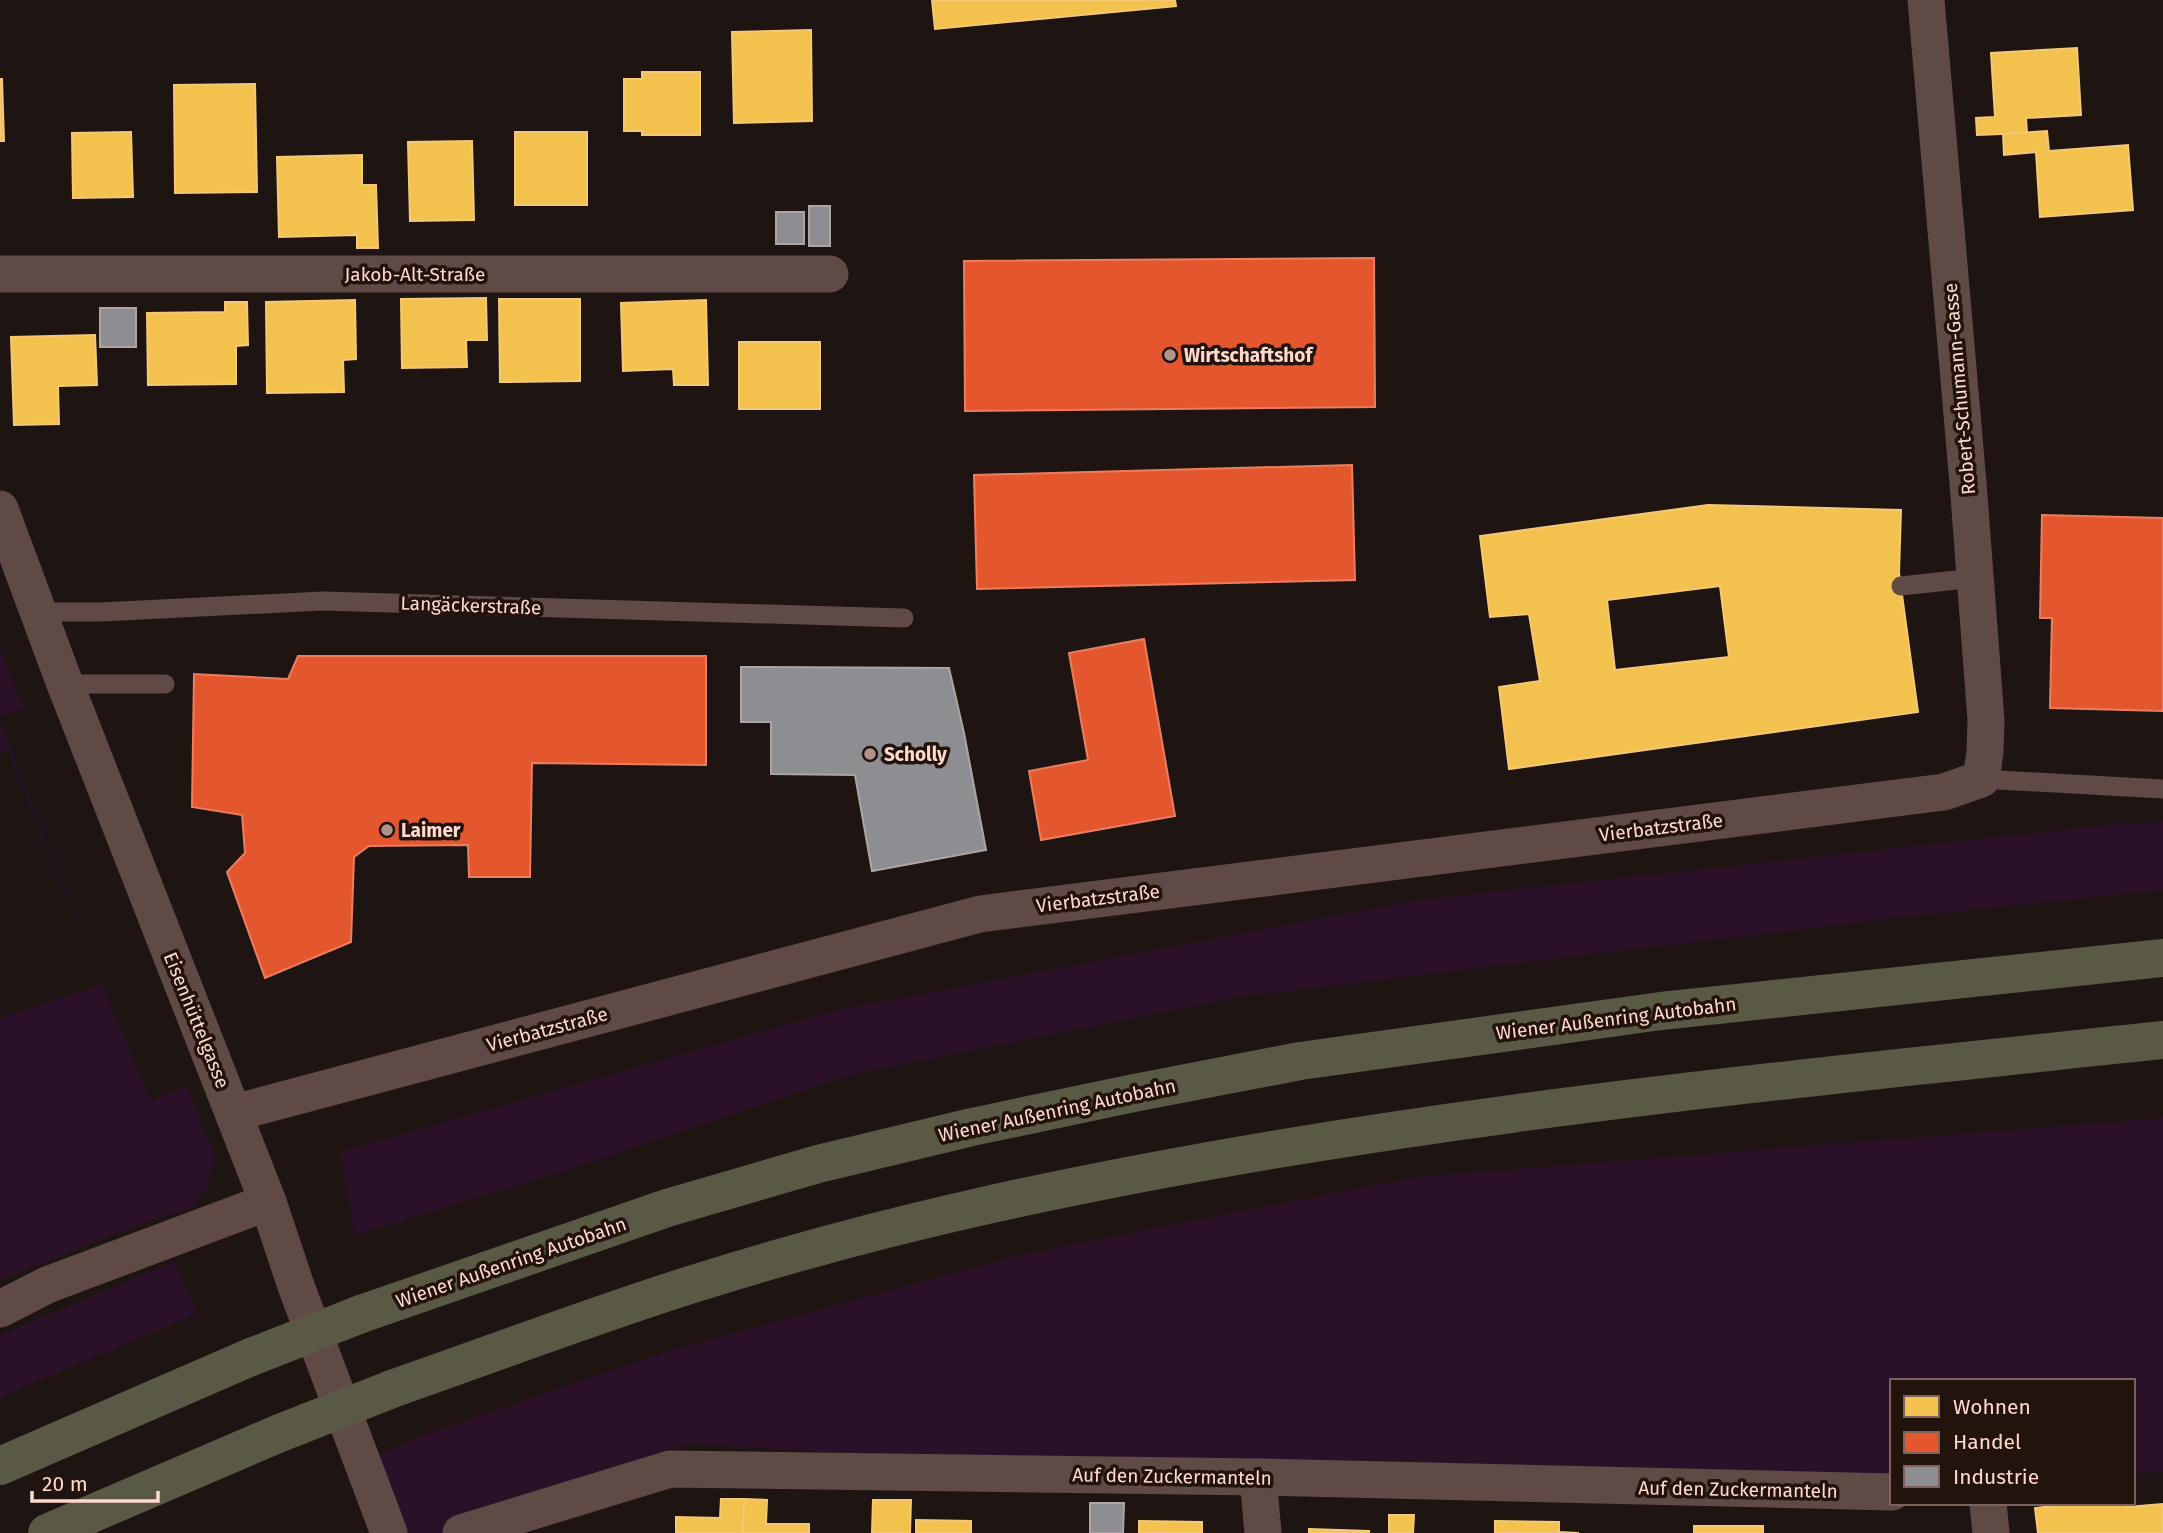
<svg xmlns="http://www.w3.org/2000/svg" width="2163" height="1533" font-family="'Fira Sans',sans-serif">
<rect width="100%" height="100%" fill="#1e1512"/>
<g fill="#2b1128">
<path d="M 0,648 L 23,708 L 0,716 Z"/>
<path d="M 0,721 L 105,992 L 150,1100 L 187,1087 L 215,1157 L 207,1187 L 192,1208 L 145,1222 L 0,1280 L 0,1018 L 101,985 L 8,750 L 0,752 Z"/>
<path d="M 2163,822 L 2163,890 L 1903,917 L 1245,996 L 853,1074 L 564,1171 L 355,1235 L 340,1152 L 838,1010 L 1418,900 L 2118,824 Z"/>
<path d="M 2163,1118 L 2163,1472 L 2133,1473 L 2133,1381 L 1892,1381 L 1892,1474 L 1258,1477 L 691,1444 L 658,1452 L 448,1533 L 389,1533 L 363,1463 L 413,1439 L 662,1353 L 1015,1256 L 1415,1177 Z"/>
<path d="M 175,1261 L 197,1314 L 0,1397 L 0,1335 Z"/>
</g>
<g fill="#f2c14e" stroke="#f6c874" stroke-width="2" fill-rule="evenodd">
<path d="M 932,0 L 1175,0 L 1176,6 L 935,29 Z"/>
<path d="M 811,30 L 812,121 L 734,123 L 732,32 Z"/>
<path d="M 2077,48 L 2081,115 L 2026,118 L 2027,133 L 1977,135 L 1976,118 L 1995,117 L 1991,53 Z"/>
<path d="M 642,72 L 700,72 L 700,135 L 642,135 L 642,131 L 624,131 L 624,79 L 642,79 Z"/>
<path d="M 0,79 L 2,79 L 4,141 L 0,141 Z"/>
<path d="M 255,84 L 257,192 L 175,193 L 174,85 Z"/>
<path d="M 2047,131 L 2049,151 L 2128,145 L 2133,210 L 2040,217 L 2036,152 L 2004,155 L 2003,134 Z"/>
<path d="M 131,132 L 133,197 L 73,198 L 72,133 Z"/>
<rect x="515" y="132" width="72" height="73"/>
<path d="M 472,141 L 474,220 L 410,221 L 408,142 Z"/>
<path d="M 362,155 L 362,185 L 376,185 L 378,248 L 357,248 L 357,235 L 279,237 L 277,157 Z"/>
<path d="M 486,298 L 487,340 L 466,340 L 467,367 L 402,368 L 401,299 Z"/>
<path d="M 499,299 L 580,299 L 580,381 L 500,382 Z"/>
<path d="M 355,300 L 356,359 L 343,360 L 344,392 L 267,393 L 266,302 Z"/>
<path d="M 706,300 L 708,385 L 674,385 L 673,369 L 623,371 L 621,303 Z"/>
<path d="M 225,302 L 247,302 L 248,345 L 236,346 L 236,384 L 148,385 L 147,313 L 225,312 Z"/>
<path d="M 95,335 L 97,385 L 58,386 L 59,424 L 14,425 L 11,337 Z"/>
<rect x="739" y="342" width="81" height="67"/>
<path d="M 1708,505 L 1901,510 L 1899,573 L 1918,712 L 1509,769 L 1499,687 L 1540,681 L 1529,614 L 1490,617 L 1480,536 ZM 1720,586 L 1729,657 L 1615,670 L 1607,600 Z"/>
<path d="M 721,1499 L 744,1499 L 743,1533 L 676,1533 L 676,1517 L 720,1518 Z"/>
<path d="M 744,1499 L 767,1500 L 766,1524 L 809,1524 L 809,1533 L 743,1533 Z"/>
<path d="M 873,1500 L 911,1500 L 910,1533 L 872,1533 Z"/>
<path d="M 2077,1503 L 2126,1503 L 2127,1507 L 2163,1504 L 2163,1533 L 2038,1533 L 2035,1508 Z"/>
<path d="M 1389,1515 L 1414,1515 L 1413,1533 L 1389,1533 Z"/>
<path d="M 916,1520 L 971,1521 L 971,1533 L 916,1533 Z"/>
<path d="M 1139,1521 L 1202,1522 L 1202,1533 L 1139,1533 Z"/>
<path d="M 1495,1521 L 1559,1522 L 1559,1532 L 1579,1533 L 1495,1533 Z"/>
<rect x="1694" y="1526" width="69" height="7"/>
<path d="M 1309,1529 L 1369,1531 L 1369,1533 L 1309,1533 Z"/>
</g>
<g fill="#e4572e" stroke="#ec7e5e" stroke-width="2">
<path d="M 1374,258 L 1375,407 L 965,411 L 964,261 Z"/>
<path d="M 1352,465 L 1355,580 L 977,589 L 974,475 Z"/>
<path d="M 2042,515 L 2163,518 L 2163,711 L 2050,708 L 2052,618 L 2040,618 Z"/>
<path d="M 1144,639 L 1175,816 L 1041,840 L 1029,771 L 1088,760 L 1069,653 Z"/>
<path d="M 298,656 L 706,656 L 706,765 L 532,763 L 530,877 L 469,877 L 468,845 L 369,846 L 354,857 L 351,942 L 265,978 L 227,872 L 245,853 L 242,815 L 192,807 L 194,674 L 288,679 Z"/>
</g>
<g fill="#8d8d92" stroke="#afa4a4" stroke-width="2">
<rect x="809" y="206" width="21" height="40"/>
<rect x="776" y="212" width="28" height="32"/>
<rect x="100" y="308" width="36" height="39"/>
<path d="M 741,667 L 949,668 L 964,733 L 986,850 L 872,871 L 855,775 L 771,774 L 771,722 L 741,722 Z"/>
<path d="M 1090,1503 L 1124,1503 L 1123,1533 L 1090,1533 Z"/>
</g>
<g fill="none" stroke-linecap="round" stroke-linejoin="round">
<g stroke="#5f4a46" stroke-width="19">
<path d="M 1901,586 L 1975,578"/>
<path d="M 37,612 L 101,612 L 323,601 L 904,618"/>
<path d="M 65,684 L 165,684"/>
<path d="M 1981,779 L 2163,789"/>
</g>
<g stroke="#5f4a46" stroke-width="37">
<path d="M 0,274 L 830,274"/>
<path d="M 0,509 L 65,684 L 268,1202 L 296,1286 L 389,1533"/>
<path d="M 234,1113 L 980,914 L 1944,792 L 1981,779 L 1985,752 L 1986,720 L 1968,483 L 1926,0"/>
<path d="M 0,1309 L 47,1285 L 268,1202"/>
<path d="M 1258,1477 L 1263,1533"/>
<path d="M 1988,1503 L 1991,1533"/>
<path d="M 461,1533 L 670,1469 L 1258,1477 L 1892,1492"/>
</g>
<g stroke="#5a5945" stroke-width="38">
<path d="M 361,1314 L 667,1208 L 818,1164 L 972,1127 L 1134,1093 L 1300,1061 L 1661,1011 L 2163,958"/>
<path d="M 392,1389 C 492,1354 592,1316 693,1284 C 788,1254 885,1228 983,1206 C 1371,1119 1768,1082 2163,1040"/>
<path d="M 0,1466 L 251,1357"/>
<path d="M 47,1533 L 280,1433"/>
</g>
<g stroke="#5a5945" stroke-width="38">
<path d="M 251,1357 L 361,1314"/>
<path d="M 280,1433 L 392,1389"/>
</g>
</g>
<g fill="#b0948c" stroke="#23130d" stroke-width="2.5">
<circle cx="1170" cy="355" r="7"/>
<circle cx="870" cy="754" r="7"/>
<circle cx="387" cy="830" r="7"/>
</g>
<g text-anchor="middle" stroke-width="7" stroke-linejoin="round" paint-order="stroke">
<g font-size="19" fill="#ffd9ce" stroke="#23130d">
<text x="415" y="281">Jakob-Alt-Straße</text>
<text transform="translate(1959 389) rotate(-95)" y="7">Robert-Schumann-Gasse</text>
<text transform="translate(471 605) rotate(2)" y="7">Langäckerstraße</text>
<text transform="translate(1661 827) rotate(-7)" y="7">Vierbatzstraße</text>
<text transform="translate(1098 898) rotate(-7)" y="7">Vierbatzstraße</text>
<text transform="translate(1616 1018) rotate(-7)" y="7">Wiener Außenring Autobahn</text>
<text transform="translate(197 1020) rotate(68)" y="7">Eisenhüttelgasse</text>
<text transform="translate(547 1029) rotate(-15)" y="7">Vierbatzstraße</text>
<text transform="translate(1057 1110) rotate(-12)" y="7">Wiener Außenring Autobahn</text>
<text transform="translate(511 1262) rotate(-19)" y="7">Wiener Außenring Autobahn</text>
<text transform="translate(1172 1476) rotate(1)" y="7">Auf den Zuckermanteln</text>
<text transform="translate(1738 1489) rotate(1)" y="7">Auf den Zuckermanteln</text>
</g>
<g font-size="19" font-weight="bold" fill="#ffd9ce" stroke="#23130d" text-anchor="start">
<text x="1184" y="362">Wirtschaftshof</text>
<text x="884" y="761">Scholly</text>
<text x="401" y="837">Laimer</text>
</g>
</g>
<rect x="1890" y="1379" width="245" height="126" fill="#23130d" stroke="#7b625a" stroke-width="2"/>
<rect x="1904" y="1396" width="35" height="21" fill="#f2c14e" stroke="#7b625a" stroke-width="2"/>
<text x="1953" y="1414" font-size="21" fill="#ffd9ce">Wohnen</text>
<rect x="1904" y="1432" width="35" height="21" fill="#e4572e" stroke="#7b625a" stroke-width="2"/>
<text x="1953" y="1449" font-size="21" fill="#ffd9ce">Handel</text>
<rect x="1904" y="1466" width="35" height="21" fill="#8d8d92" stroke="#7b625a" stroke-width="2"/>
<text x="1953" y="1484" font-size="21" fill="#ffd9ce">Industrie</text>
<path d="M32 1491v10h126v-10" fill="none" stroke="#ffd9ce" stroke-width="3.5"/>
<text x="42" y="1491" font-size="21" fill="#ffd9ce" stroke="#23130d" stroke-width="5" paint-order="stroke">20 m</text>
</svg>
